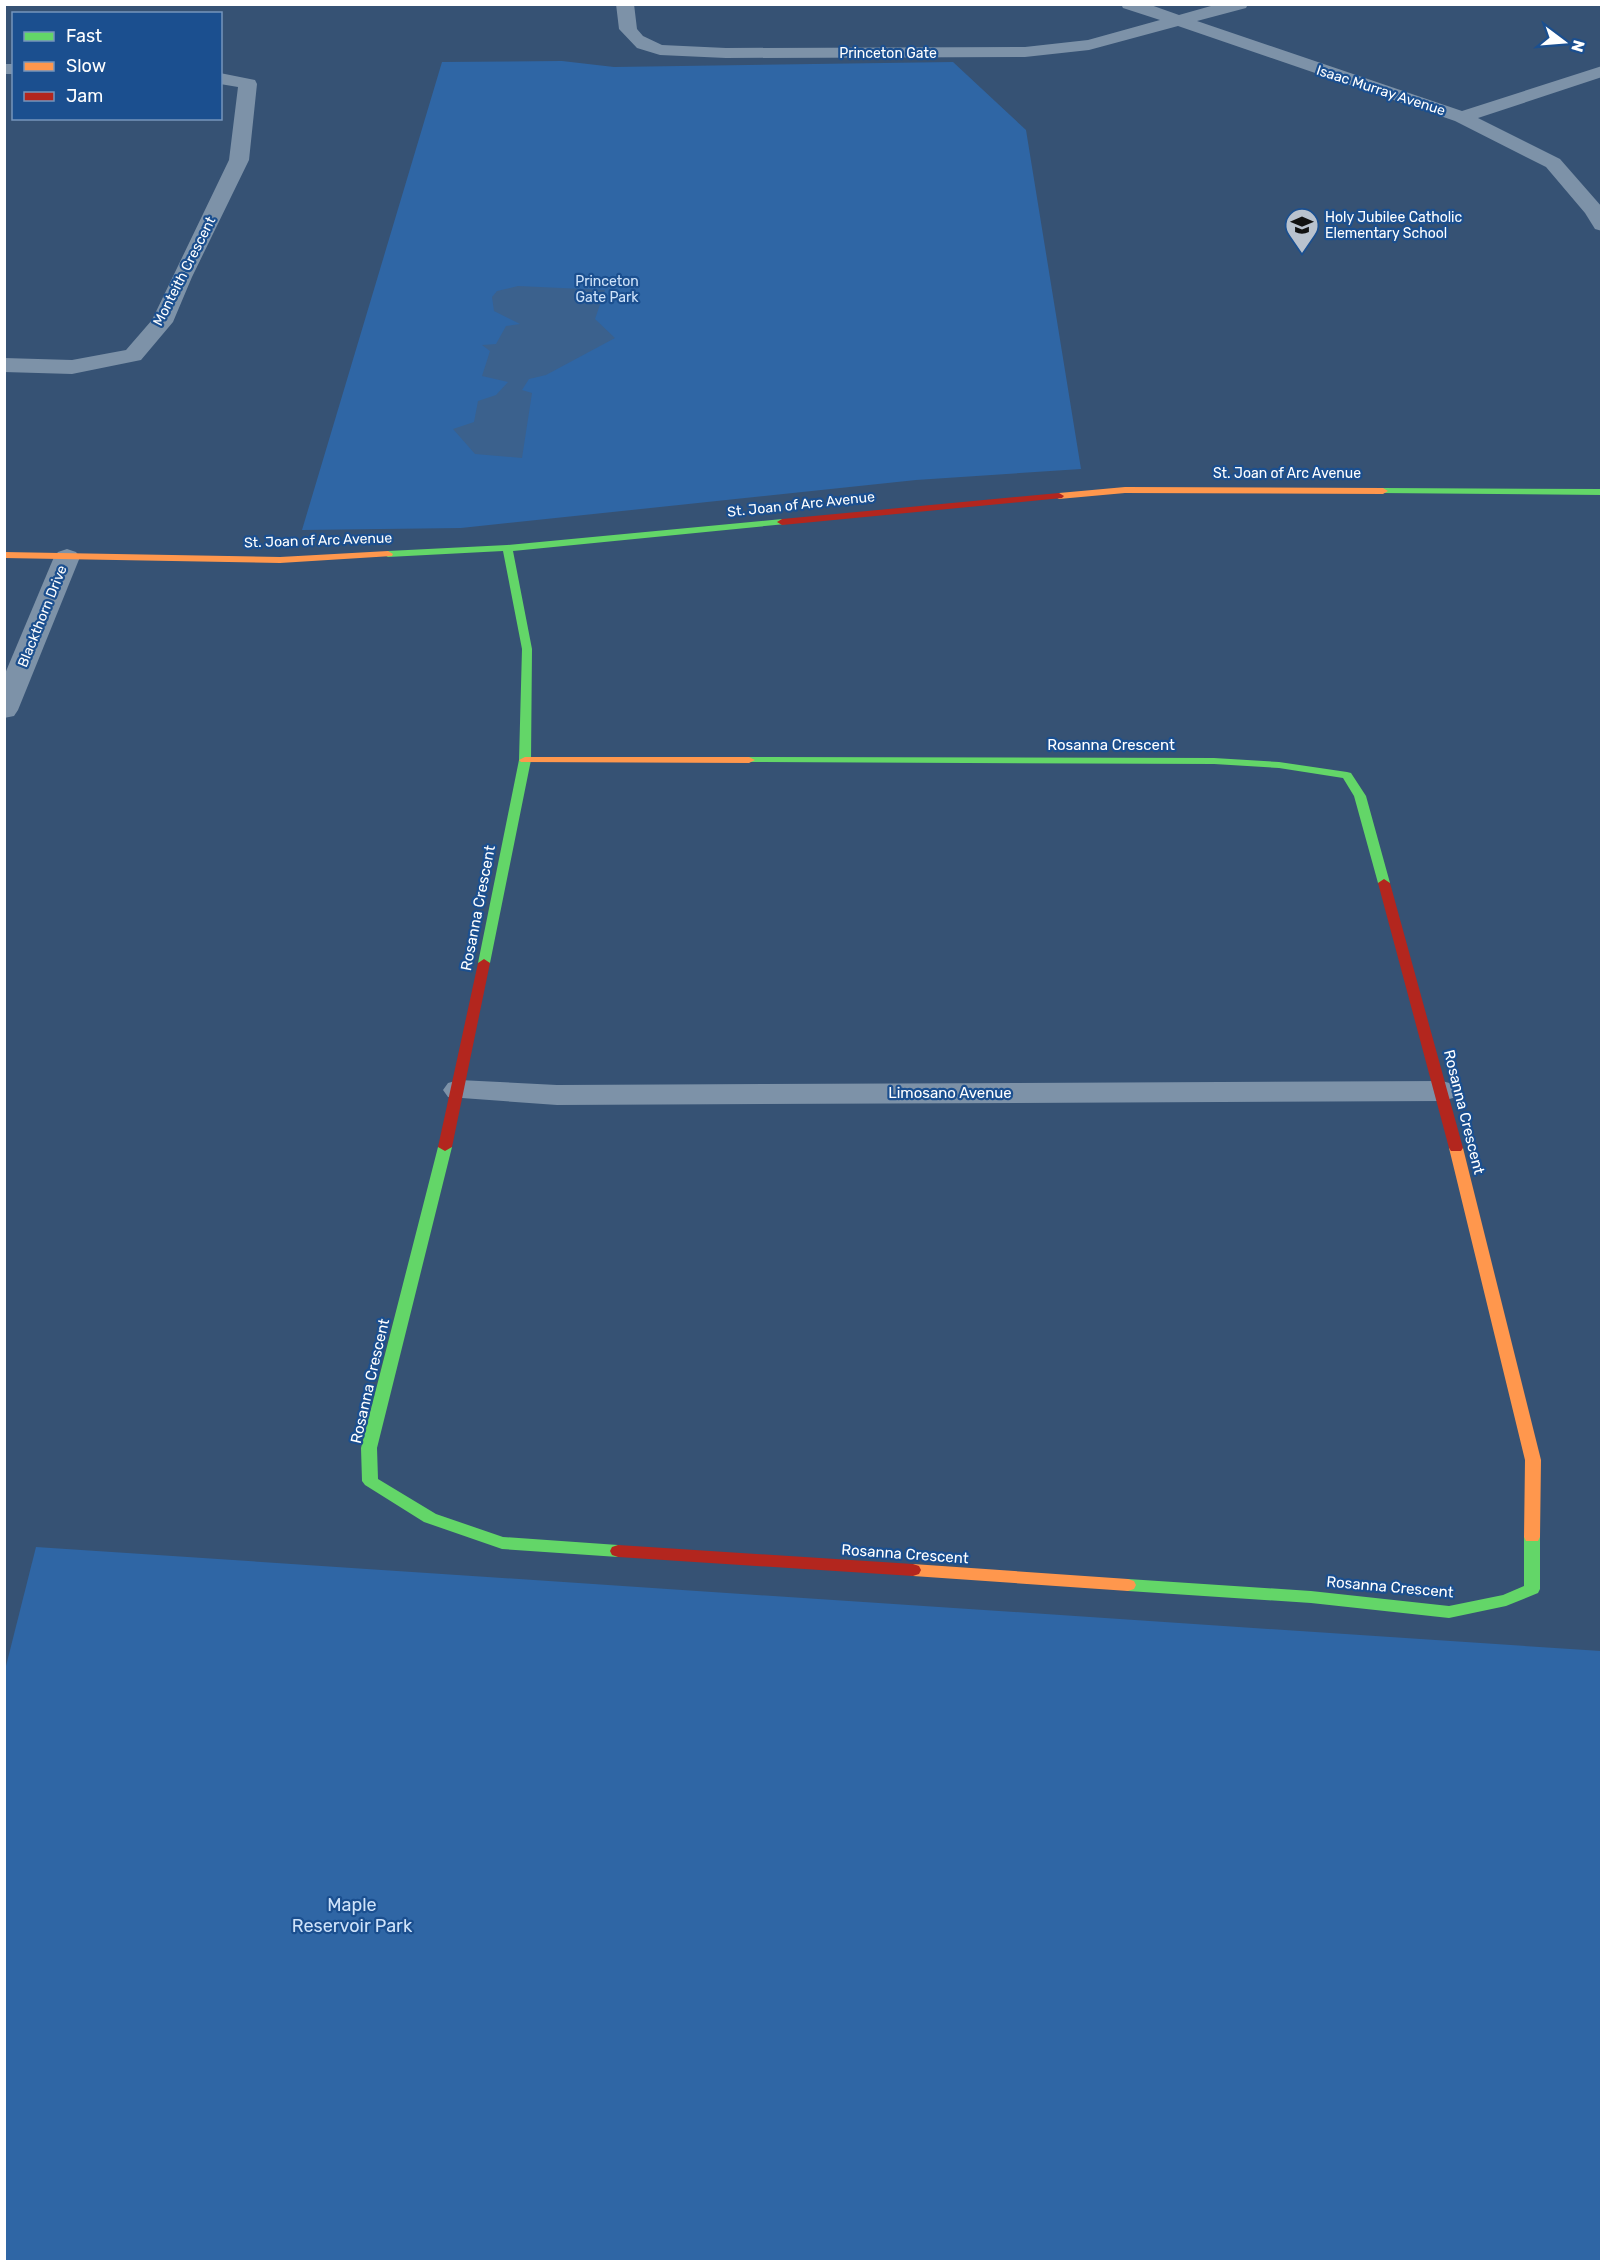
<svg xmlns="http://www.w3.org/2000/svg" width="1606" height="2266" font-family="Rubik,sans-serif">
<rect width="100%" height="100%" fill="#365274"/>
<g fill="#2f66a5">
<path d="M 562,61 L 614,67 L 953,62 L 1026,130 L 1081,469 L 916,480 L 461,528 L 302,530 L 442,62 Z"/>
<path d="M 36,1547 L 1601,1651 L 1601,2261 L 5,2261 L 5,1670 Z"/>
</g>
<path fill="#3b618d" d="M 518,286 L 605,290 L 595,319 L 615,338 L 546,375 L 529,379 L 522,390 L 532,393 L 522,458 L 475,454 L 453,429 L 474,422 L 478,401 L 496,395 L 508,382 L 482,376 L 490,351 L 482,345 L 496,344 L 506,326 L 520,324 L 494,311 L 492,297 L 497,291 Z"/>
<g fill="none" stroke-linecap="round" stroke-linejoin="round">
<g fill="#7d92a8" fill-rule="evenodd">
<path d="M 616,4 L 634,4 L 637,29 L 643,36 L 662,45 L 726,48 L 1025,47 L 1088,40 L 1160,20 L 1123,8 L 1121,4 L 1148,4 L 1179,15 L 1218,4 L 1248,4 L 1246,8 L 1197,21 L 1462,111 L 1602,66 L 1602,77 L 1478,118 L 1560,159 L 1602,207 L 1602,231 L 1595,229 L 1585,213 L 1546,167 L 1455,121 L 1178,26 L 1089,50 L 1025,57 L 726,58 L 660,55 L 637,48 L 619,29 Z"/>
<rect x="4" y="64" width="10" height="10"/>
<path d="M 220,73 L 255,80 L 257,84 L 249,160 L 192,277 L 173,322 L 141,360 L 72,374 L 4,372 L 4,358 L 72,360 L 126,350 L 152,320 L 229,160 L 238,87 L 220,84 Z"/>
<path d="M 67,549 L 76,552 L 80,557 L 18,710 L 14,716 L 4,718 L 4,676 L 54,557 L 58,552 Z"/>
<path d="M 459,1080 L 557,1085 L 1442,1081 L 1453,1084 L 1458,1091 L 1453,1098 L 1442,1101 L 557,1105 L 448,1097 L 443,1090 L 448,1083 Z"/>
</g>
<g fill="#63d668" fill-rule="evenodd">
<path d="M 1383,488 L 1602,489 L 1602,495 L 1380,493 L 1380,489 Z"/>
<path d="M 782,519 L 786,520 L 786,524 L 513,551 L 532,649 L 531,760 L 490,963 L 488,966 L 480,966 L 478,963 L 519,760 L 522,649 L 503,551 L 388,557 L 383,554 L 388,551 L 507,545 Z"/>
<path d="M 749,757 L 1214,758 L 1279,762 L 1347,772 L 1351,773 L 1366,796 L 1390,883 L 1384,887 L 1378,883 L 1354,796 L 1343,778 L 1279,768 L 1214,764 L 745,762 L 743,760 Z"/>
<path d="M 445,1143 L 452,1147 L 377,1448 L 378,1479 L 436,1514 L 503,1537 L 618,1545 L 624,1547 L 626,1551 L 624,1555 L 618,1557 L 502,1549 L 424,1522 L 365,1485 L 362,1481 L 361,1448 L 438,1147 Z"/>
<path d="M 1532,1531 L 1538,1533 L 1540,1537 L 1540,1589 L 1538,1593 L 1506,1606 L 1449,1618 L 1311,1603 L 1128,1591 L 1122,1589 L 1120,1585 L 1122,1581 L 1128,1579 L 1311,1591 L 1449,1606 L 1503,1595 L 1524,1586 L 1524,1537 L 1526,1533 Z"/>
</g>
<g fill="#ff974d" fill-rule="evenodd">
<path d="M 1125,487 L 1383,488 L 1388,491 L 1383,494 L 1125,493 L 1059,499 L 1054,496 L 1059,493 Z"/>
<path d="M 388,551 L 393,554 L 392,556 L 280,563 L 4,558 L 4,552 L 280,557 Z"/>
<path d="M 525,757 L 749,757 L 755,760 L 749,763 L 521,762 L 519,760 Z"/>
<path d="M 1456,1144 L 1463,1148 L 1541,1460 L 1540,1537 L 1538,1541 L 1526,1541 L 1524,1537 L 1525,1460 L 1449,1148 Z"/>
<path d="M 913,1564 L 1128,1579 L 1134,1581 L 1136,1585 L 1134,1589 L 1128,1591 L 913,1576 L 907,1574 L 905,1570 L 907,1566 Z"/>
</g>
<g fill="#b3261e" fill-rule="evenodd">
<path d="M 1059,493 L 1064,496 L 1062,498 L 782,525 L 777,522 L 782,519 Z"/>
<path d="M 1384,879 L 1390,883 L 1463,1148 L 1461,1151 L 1451,1151 L 1449,1148 L 1378,883 Z"/>
<path d="M 484,959 L 490,963 L 452,1147 L 445,1151 L 438,1147 L 478,963 Z"/>
<path d="M 618,1545 L 913,1564 L 919,1566 L 921,1570 L 919,1574 L 913,1576 L 618,1557 L 612,1555 L 610,1551 L 612,1547 Z"/>
</g>
</g>
<defs>
<symbol id="school-pin" viewBox="-11 -11 22 30"><path d="M0 17L-7.5 6A9.5 9.5 0 1 1 7.5 6Z" fill="#b9c2ce" stroke="#1b4f8f"/><path d="M0-5L7-2L0 1L-7-2ZM-4 1L0 2.5L4 1V4Q0 6-4 4Z" fill="#111"/></symbol>
</defs>
<g fill-rule="evenodd">
<use href="#school-pin" x="1283" y="206" width="38" height="52"/>
</g>
<g text-anchor="middle" stroke-width="4.5" stroke-linejoin="round" paint-order="stroke">
<g font-size="14" fill="#fff" stroke="#1b4f8f">
<text x="888" y="58">Princeton Gate</text>
<text transform="translate(1381 90) rotate(18)" y="5">Isaac Murray Avenue</text>
<text transform="translate(184 271) rotate(-63)" y="5">Monteith Crescent</text>
<text x="1287" y="478">St. Joan of Arc Avenue</text>
<text transform="translate(801 504) rotate(-6)" y="5">St. Joan of Arc Avenue</text>
<text transform="translate(318 540) rotate(-2)" y="5">St. Joan of Arc Avenue</text>
<text transform="translate(42 616) rotate(-68)" y="5">Blackthorn Drive</text>
</g>
<g font-size="14" fill="#fff" stroke="#1b4f8f" text-anchor="start">
<text x="1325" y="222">Holy Jubilee Catholic<tspan x="1325" dy="16">Elementary School</tspan></text>
</g>
<g font-size="14" fill="#cfe3fa" stroke="#1b4f8f">
<text x="607" y="286">Princeton<tspan x="607" dy="16">Gate Park</tspan></text>
</g>
<g font-size="15" fill="#fff" stroke="#1b4f8f">
<text x="1111" y="750">Rosanna Crescent</text>
<text transform="translate(478 908) rotate(-79)" y="5">Rosanna Crescent</text>
<text x="950" y="1098">Limosano Avenue</text>
<text transform="translate(1464 1112) rotate(76)" y="5">Rosanna Crescent</text>
<text transform="translate(370 1381) rotate(-77)" y="5">Rosanna Crescent</text>
<text transform="translate(905 1554) rotate(4)" y="5">Rosanna Crescent</text>
<text transform="translate(1390 1587) rotate(5)" y="5">Rosanna Crescent</text>
</g>
<g font-size="18" fill="#cfe3fa" stroke="#1b4f8f">
<text x="352" y="1911">Maple<tspan x="352" dy="21">Reservoir Park</tspan></text>
</g>
</g>
<rect width="1606" height="2266" fill="none" stroke="#ffffff" stroke-width="12"/>
<rect x="12" y="12" width="210" height="108" fill="#1b4f8f" stroke="#7695bc" stroke-width="1.5"/>
<rect x="24" y="32" width="30" height="9" fill="#63d668" stroke="#7695bc" stroke-width="1.5"/>
<text x="66" y="42" font-size="18" fill="#ffffff">Fast</text>
<rect x="24" y="62" width="30" height="9" fill="#ff974d" stroke="#7695bc" stroke-width="1.5"/>
<text x="66" y="72" font-size="18" fill="#ffffff">Slow</text>
<rect x="24" y="92" width="30" height="9" fill="#b3261e" stroke="#7695bc" stroke-width="1.5"/>
<text x="66" y="102" font-size="18" fill="#ffffff">Jam</text>
<g transform="translate(1564 42) rotate(106)" stroke="#1b4f8f" stroke-width="4.5" paint-order="stroke">
<path d="M0-4.5L10 22L0 15L-10 22Z" fill="#ffffff"/>
<text y="-9" font-size="16" font-weight="bold" text-anchor="middle" fill="#ffffff">N</text>
</g>
</svg>
